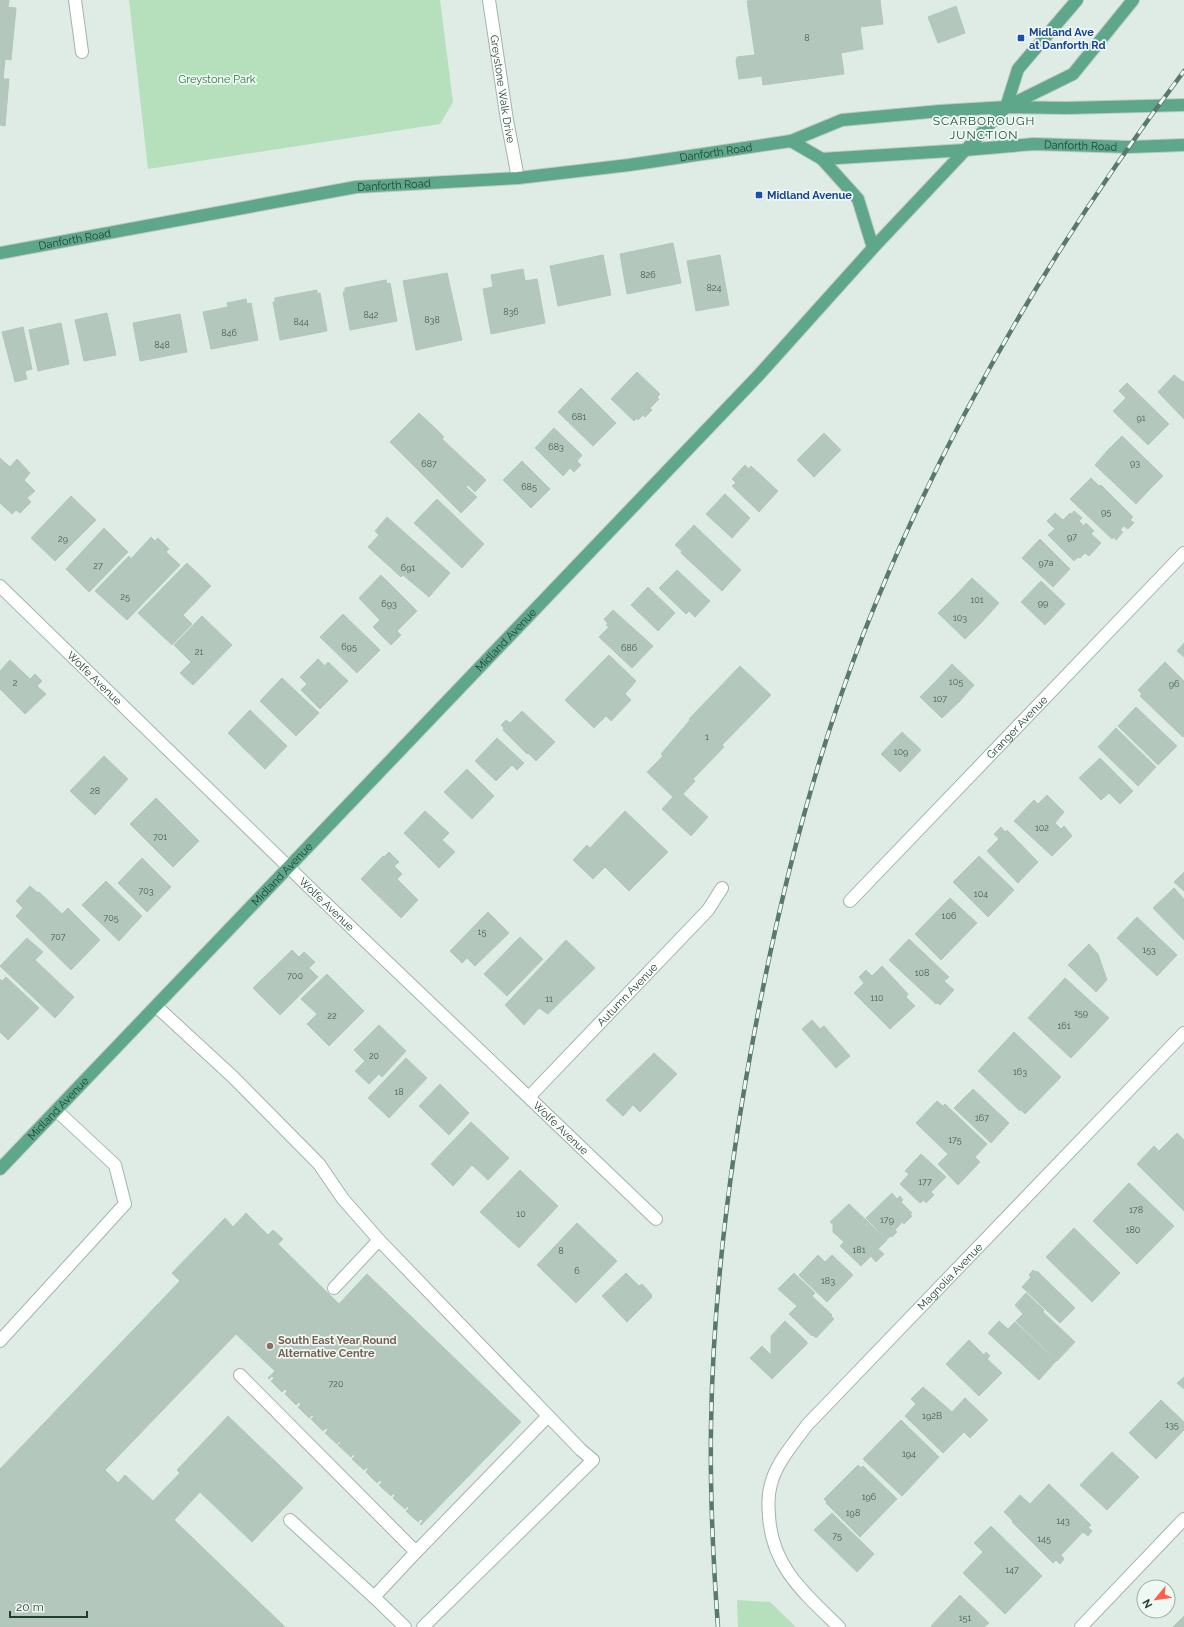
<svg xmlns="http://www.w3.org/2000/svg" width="1184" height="1627" font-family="Raleway,sans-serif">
<rect width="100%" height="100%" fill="#dfece5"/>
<g fill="#b5e0bb">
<path d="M 129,0 L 440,0 L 453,102 L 440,124 L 148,169 Z"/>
<path d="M 737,1600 L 770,1602 L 796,1627 L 738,1627 Z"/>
</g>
<g fill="#b4c7bd" stroke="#b1c7bb">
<path d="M 0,0 L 9,0 L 8,7 L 16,8 L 11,60 L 5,59 L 3,79 L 9,79 L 5,126 L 0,125 Z"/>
<path d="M 753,0 L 880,0 L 883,24 L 860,27 L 863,49 L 841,53 L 844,74 L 763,85 L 762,76 L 739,79 L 736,61 L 737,57 L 755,55 L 747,1 Z"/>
<path d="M 956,6 L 965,33 L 938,43 L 928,17 Z"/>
<path d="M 673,243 L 681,283 L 627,294 L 620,254 Z"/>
<path d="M 603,255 L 611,295 L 558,306 L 550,266 Z"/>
<path d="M 720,255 L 729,305 L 696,311 L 687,261 Z"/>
<path d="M 523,269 L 525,281 L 537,279 L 545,323 L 491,334 L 483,289 L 493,287 L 491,275 Z"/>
<path d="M 447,273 L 462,340 L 416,350 L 403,281 Z"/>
<path d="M 386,280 L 387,284 L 390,283 L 397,321 L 350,330 L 343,292 L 345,292 L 345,288 Z"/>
<path d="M 317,290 L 317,294 L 320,293 L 327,331 L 280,340 L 273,302 L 275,302 L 275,298 Z"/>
<path d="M 246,299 L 247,304 L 251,303 L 258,340 L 211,349 L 203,312 L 228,307 L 227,303 Z"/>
<path d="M 107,313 L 116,355 L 84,361 L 75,320 Z"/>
<path d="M 180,314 L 187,352 L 140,361 L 133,323 Z"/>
<path d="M 61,323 L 69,364 L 38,371 L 29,330 Z"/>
<path d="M 23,327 L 32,369 L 25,371 L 27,379 L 15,382 L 2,332 Z"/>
<path d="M 637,372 L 660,394 L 657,397 L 659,399 L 650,408 L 652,410 L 645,417 L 643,415 L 638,420 L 637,418 L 634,421 L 611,399 Z"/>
<path d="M 1174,375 L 1183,382 L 1184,381 L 1184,419 L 1158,392 Z"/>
<path d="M 1127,383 L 1169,424 L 1148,445 L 1113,411 L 1126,398 L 1119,391 Z"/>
<path d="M 581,388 L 616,423 L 593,446 L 558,412 Z"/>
<path d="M 419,413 L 437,430 L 444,437 L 442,439 L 486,480 L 475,492 L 468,485 L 466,487 L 477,497 L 461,513 L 390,442 Z"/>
<path d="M 554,428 L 582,455 L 577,461 L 581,465 L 574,472 L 570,468 L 563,476 L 535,448 Z"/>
<path d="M 824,433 L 841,450 L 814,477 L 797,460 Z"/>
<path d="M 1122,436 L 1163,476 L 1149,490 L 1107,451 Z"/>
<path d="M 1107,451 L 1149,490 L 1136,504 L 1095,465 Z"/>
<path d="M 0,458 L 10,467 L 17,459 L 30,473 L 24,480 L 35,491 L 27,498 L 31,502 L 20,513 L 16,510 L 12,514 L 0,503 Z"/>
<path d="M 522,461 L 550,489 L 531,508 L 503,480 Z"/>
<path d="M 745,465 L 749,469 L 751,466 L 778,491 L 759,512 L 732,486 L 736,483 L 732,479 Z"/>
<path d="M 1091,478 L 1099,486 L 1101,485 L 1133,517 L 1130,520 L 1134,523 L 1128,529 L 1124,526 L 1120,530 L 1123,532 L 1116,540 L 1114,537 L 1112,539 L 1070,499 Z"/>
<path d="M 725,494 L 750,518 L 732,538 L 706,514 Z"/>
<path d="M 71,496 L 96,520 L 55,561 L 31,538 Z"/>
<path d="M 437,499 L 484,544 L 462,568 L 414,523 Z"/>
<path d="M 1074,511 L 1082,518 L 1079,521 L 1084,526 L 1086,523 L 1094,531 L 1091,534 L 1101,543 L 1089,556 L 1085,553 L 1080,558 L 1078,557 L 1074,561 L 1048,535 L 1055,529 L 1047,521 L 1055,513 L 1063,520 L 1070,513 L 1072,514 Z"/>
<path d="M 387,517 L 450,573 L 429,597 L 403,575 L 401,577 L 368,547 L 379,535 L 375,531 Z"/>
<path d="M 694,525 L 741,570 L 722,591 L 681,553 L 682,551 L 675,545 Z"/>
<path d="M 104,528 L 128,552 L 89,592 L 66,569 Z"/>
<path d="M 151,537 L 155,541 L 158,538 L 169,549 L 166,552 L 180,565 L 127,620 L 95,591 L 129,556 L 131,559 Z"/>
<path d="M 1040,539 L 1070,569 L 1053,587 L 1022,558 Z"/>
<path d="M 187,563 L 211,586 L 183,615 L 192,624 L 172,645 L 138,613 Z"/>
<path d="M 677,570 L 710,601 L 695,617 L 689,611 L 686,614 L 659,588 Z"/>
<path d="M 381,575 L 417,611 L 397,631 L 401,635 L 391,645 L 373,627 L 380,620 L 359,598 Z"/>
<path d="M 972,578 L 999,603 L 981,623 L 954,597 Z"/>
<path d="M 1041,581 L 1065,604 L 1045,625 L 1021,602 Z"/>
<path d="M 648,587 L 675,613 L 658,631 L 631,605 Z"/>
<path d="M 954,597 L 981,623 L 965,639 L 938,613 Z"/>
<path d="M 613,610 L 653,646 L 632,668 L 599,637 L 609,627 L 606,625 L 608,624 L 604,619 Z"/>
<path d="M 343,614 L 380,650 L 357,673 L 320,637 Z"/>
<path d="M 202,616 L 232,645 L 193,685 L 180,673 L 191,662 L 174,645 Z"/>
<path d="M 1184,643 L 1184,657 L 1177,651 Z"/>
<path d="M 609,655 L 636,681 L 625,694 L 631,700 L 611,721 L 606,716 L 594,728 L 565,700 Z"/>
<path d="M 318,659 L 325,666 L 328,662 L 348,681 L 320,709 L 301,690 L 307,684 L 300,677 Z"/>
<path d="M 10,660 L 30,679 L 35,674 L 42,681 L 37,686 L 46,694 L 25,714 L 0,689 L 0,671 Z"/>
<path d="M 1165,662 L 1184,681 L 1184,735 L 1183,737 L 1140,696 L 1142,694 L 1138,690 Z"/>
<path d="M 952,664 L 974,685 L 960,701 L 937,680 Z"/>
<path d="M 740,666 L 771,695 L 722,745 L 724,747 L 693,779 L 695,781 L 683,794 L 708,817 L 691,836 L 662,809 L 673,797 L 647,772 L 663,756 L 661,754 L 690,720 L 689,719 Z"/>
<path d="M 282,678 L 319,713 L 296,736 L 260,701 Z"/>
<path d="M 937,680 L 960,701 L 942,718 L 920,697 Z"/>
<path d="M 1136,707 L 1177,746 L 1158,765 L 1118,726 Z"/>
<path d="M 250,710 L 287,746 L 265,769 L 228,733 Z"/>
<path d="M 522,711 L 555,742 L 536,761 L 528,753 L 527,754 L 503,730 L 504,728 L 501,725 L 506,720 L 510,723 Z"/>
<path d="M 1116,728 L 1156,767 L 1138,786 L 1098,747 Z"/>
<path d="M 902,732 L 921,750 L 900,772 L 881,754 Z"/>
<path d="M 497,738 L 524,763 L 517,770 L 512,765 L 496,781 L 475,761 Z"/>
<path d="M 104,756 L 128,779 L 95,815 L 70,791 Z"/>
<path d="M 1100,758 L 1133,791 L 1120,804 L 1109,793 L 1101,800 L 1079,778 Z"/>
<path d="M 467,769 L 494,796 L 472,819 L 444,792 Z"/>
<path d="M 1047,795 L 1064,812 L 1055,823 L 1061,829 L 1064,826 L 1072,836 L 1052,856 L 1014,821 L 1034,800 L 1038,804 Z"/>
<path d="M 156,798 L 199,841 L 173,867 L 130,824 Z"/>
<path d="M 425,811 L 449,833 L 442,840 L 455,852 L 439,868 L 404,833 Z"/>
<path d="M 625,811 L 668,852 L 629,891 L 605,867 L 593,879 L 573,860 L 587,845 L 590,848 Z"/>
<path d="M 1001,827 L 1005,832 L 1007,830 L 1038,862 L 1018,883 L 987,851 L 999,839 L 994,834 Z"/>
<path d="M 389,852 L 399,862 L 394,866 L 402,874 L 397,879 L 418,900 L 401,918 L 361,879 L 383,856 L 384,857 Z"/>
<path d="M 979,856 L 1014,890 L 988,917 L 953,882 Z"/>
<path d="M 142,858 L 171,887 L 147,912 L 118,883 Z"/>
<path d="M 1184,872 L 1184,891 L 1174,882 Z"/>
<path d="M 106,881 L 142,916 L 119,941 L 82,905 Z"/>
<path d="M 30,886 L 38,893 L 39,892 L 62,914 L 68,908 L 100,940 L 71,970 L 16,916 L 23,908 L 16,901 Z"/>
<path d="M 1174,888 L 1184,899 L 1184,940 L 1153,908 Z"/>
<path d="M 950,898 L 977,923 L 941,960 L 915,934 Z"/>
<path d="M 488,912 L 509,933 L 475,966 L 467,958 L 462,963 L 450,951 Z"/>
<path d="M 1137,917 L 1177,955 L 1157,976 L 1117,938 Z"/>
<path d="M 520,937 L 543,959 L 507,996 L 484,974 Z"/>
<path d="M 27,938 L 43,952 L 35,960 L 74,997 L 55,1018 L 0,966 Z"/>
<path d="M 909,939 L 949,977 L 944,981 L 954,990 L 940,1005 L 938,1003 L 936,1004 L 889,960 Z"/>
<path d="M 566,940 L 595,968 L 548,1014 L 539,1008 L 524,1025 L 505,1005 Z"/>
<path d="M 1089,944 L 1098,954 L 1107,980 L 1096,992 L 1068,965 Z"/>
<path d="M 292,950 L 299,957 L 304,952 L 315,962 L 309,968 L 318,977 L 280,1015 L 253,988 Z"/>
<path d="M 882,966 L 908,994 L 906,997 L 915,1006 L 890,1029 L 854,993 L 864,983 L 859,977 L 866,970 L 872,976 Z"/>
<path d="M 327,974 L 364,1011 L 329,1046 L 307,1024 L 317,1014 L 301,999 Z"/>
<path d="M 6,977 L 39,1008 L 8,1040 L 0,1032 L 0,979 L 2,981 Z"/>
<path d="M 1065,978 L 1109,1018 L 1071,1058 L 1028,1018 Z"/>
<path d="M 812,1020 L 820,1029 L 824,1026 L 850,1056 L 836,1068 L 802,1029 Z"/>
<path d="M 379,1025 L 406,1051 L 382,1077 L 379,1074 L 369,1084 L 355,1071 L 365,1061 L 354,1050 Z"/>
<path d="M 1014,1032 L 1061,1077 L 1025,1114 L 1021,1110 L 1020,1111 L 978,1071 Z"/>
<path d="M 654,1053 L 677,1074 L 640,1112 L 633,1105 L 623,1116 L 606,1100 Z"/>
<path d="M 406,1058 L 427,1078 L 389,1118 L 368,1098 Z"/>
<path d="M 440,1084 L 469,1113 L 449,1135 L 419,1106 Z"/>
<path d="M 973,1089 L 1009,1123 L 991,1143 L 954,1108 Z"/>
<path d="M 937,1101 L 943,1106 L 945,1104 L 987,1144 L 975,1157 L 980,1162 L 958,1185 L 938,1164 L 948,1154 L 916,1123 Z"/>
<path d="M 471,1122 L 509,1158 L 488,1180 L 472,1165 L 453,1186 L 431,1164 Z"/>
<path d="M 1177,1133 L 1184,1140 L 1184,1211 L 1137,1164 L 1154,1146 L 1159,1151 Z"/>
<path d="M 921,1154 L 946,1177 L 931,1192 L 934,1195 L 926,1203 L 924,1200 L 920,1203 L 900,1184 L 909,1174 L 905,1171 Z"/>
<path d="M 520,1170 L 558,1206 L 519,1248 L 480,1212 Z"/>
<path d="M 1129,1183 L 1174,1226 L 1137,1264 L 1093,1221 Z"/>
<path d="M 892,1193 L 897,1199 L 900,1196 L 903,1200 L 901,1202 L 912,1213 L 910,1214 L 912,1216 L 904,1224 L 902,1222 L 895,1230 L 897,1232 L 892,1237 L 891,1236 L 887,1239 L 866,1218 Z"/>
<path d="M 849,1204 L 887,1240 L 878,1249 L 884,1254 L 876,1262 L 871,1256 L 861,1266 L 840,1246 L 844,1242 L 833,1232 L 833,1224 L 830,1222 Z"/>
<path d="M 246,1213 L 268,1235 L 273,1230 L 283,1239 L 278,1244 L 339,1304 L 367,1274 L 521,1422 L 421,1525 L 420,1524 L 423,1521 L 421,1519 L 418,1522 L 406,1511 L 409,1508 L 408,1506 L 405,1509 L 393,1498 L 395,1495 L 394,1493 L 391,1496 L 379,1485 L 382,1482 L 380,1480 L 377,1483 L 366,1472 L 368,1469 L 367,1467 L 364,1470 L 352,1459 L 355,1456 L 353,1454 L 351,1457 L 338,1445 L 341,1443 L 340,1441 L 337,1444 L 325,1433 L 328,1430 L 326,1428 L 323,1431 L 311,1419 L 314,1416 L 312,1415 L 309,1418 L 298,1407 L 301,1404 L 299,1402 L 296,1405 L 285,1394 L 287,1391 L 285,1389 L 282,1392 L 271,1381 L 274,1378 L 272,1376 L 269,1379 L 268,1378 L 275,1371 L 236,1334 L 105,1470 L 118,1483 L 125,1475 L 153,1501 L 180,1473 L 177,1470 L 228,1416 L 303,1488 L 252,1542 L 200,1492 L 174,1520 L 285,1627 L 0,1627 L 0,1469 L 180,1281 L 172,1273 L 225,1218 L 233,1227 Z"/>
<path d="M 577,1223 L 617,1261 L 576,1303 L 537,1265 Z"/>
<path d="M 1074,1228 L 1120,1273 L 1092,1302 L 1046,1257 Z"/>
<path d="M 818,1255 L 825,1262 L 832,1255 L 853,1275 L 827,1302 L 799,1275 Z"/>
<path d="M 1033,1270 L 1036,1272 L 1037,1271 L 1075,1308 L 1060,1323 L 1022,1287 L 1031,1277 L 1029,1275 Z"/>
<path d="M 626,1273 L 639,1286 L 642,1284 L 652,1295 L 651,1296 L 652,1297 L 627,1322 L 602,1296 Z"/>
<path d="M 794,1273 L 815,1293 L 812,1296 L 832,1315 L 831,1316 L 834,1319 L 816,1338 L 813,1335 L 812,1336 L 789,1314 L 797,1306 L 778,1289 Z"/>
<path d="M 1026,1293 L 1044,1310 L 1043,1312 L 1075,1342 L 1057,1361 L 1016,1321 L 1023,1314 L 1015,1305 Z"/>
<path d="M 785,1321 L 807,1342 L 807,1344 L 772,1379 L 750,1358 L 762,1346 L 771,1355 L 771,1336 Z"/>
<path d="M 999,1321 L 1008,1329 L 1015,1322 L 1056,1361 L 1039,1380 L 988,1333 Z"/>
<path d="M 969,1340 L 984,1355 L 986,1352 L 990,1356 L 987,1359 L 1002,1373 L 979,1396 L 946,1364 Z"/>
<path d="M 1184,1377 L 1184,1389 L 1177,1383 Z"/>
<path d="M 923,1387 L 952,1412 L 965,1398 L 988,1420 L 970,1438 L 964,1432 L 943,1453 L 905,1416 L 916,1404 L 911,1399 Z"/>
<path d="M 1161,1400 L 1184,1422 L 1184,1430 L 1156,1459 L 1129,1433 Z"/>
<path d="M 901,1420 L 939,1457 L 902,1496 L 863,1459 Z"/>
<path d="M 1112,1452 L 1139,1477 L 1107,1510 L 1080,1485 Z"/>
<path d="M 858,1465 L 861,1468 L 863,1466 L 897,1499 L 860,1537 L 826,1503 L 827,1502 L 824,1499 Z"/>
<path d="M 1049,1484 L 1091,1525 L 1088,1527 L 1092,1531 L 1088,1536 L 1083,1532 L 1061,1555 L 1064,1559 L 1060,1564 L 1056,1560 L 1053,1563 L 1012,1522 L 1013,1521 L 1004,1512 L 1020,1495 L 1030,1504 Z"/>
<path d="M 832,1513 L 874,1554 L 857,1572 L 814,1530 Z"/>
<path d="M 991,1526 L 1042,1576 L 1005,1614 L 963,1573 L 983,1552 L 974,1543 Z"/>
<path d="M 960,1595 L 989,1623 L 984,1627 L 933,1627 L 931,1626 Z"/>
<path d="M 1184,1616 L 1184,1627 L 1173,1627 Z"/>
</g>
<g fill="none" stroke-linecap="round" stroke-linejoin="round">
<defs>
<g id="minor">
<path d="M 75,0 L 82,52"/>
<path id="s1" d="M 489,0 L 507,120 L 518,178"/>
<path id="s2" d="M 0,586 L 312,890 L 656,1219"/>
<path id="s3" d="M 850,901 L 1184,553"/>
<path d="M 156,1006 L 233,1077 L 319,1164 L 343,1199 L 379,1240 L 581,1450 L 593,1460 L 423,1627"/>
<path id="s4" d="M 529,1097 L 708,910 L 722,888"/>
<path d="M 334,1288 L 379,1240"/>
<path d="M 0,1341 L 125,1204 L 115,1165 L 56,1110"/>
<path d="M 240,1375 L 416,1552 L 374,1597 L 405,1627"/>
<path d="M 290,1520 L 374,1597"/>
<path d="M 416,1552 L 548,1416"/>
<path id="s5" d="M 839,1627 C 805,1594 771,1566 769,1515 C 768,1505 768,1494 771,1484 C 776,1463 794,1443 807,1425 L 1184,1033"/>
<path d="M 1081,1627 L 1184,1519"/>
</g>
<g id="major">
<path d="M 1006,107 L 1018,69 L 1077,0"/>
<path id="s6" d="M 791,141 L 822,159 L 965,150 L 1034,144 L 1129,147 L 1184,145"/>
<path d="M 822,159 L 858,199 L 873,248"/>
<path id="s7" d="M 0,253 L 356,187 L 518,178 L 629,165 L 791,141 L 842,120 L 940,111 L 1006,107 L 1067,108 L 1184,105"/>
<path id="s8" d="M 0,1169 L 757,377 L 873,248 L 1006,107 L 1073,74 L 1133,0"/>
</g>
</defs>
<use href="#minor" stroke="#a1b4ab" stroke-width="14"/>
<use href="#major" stroke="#c0c9c5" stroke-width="14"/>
<use href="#minor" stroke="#fff" stroke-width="12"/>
<use href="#major" stroke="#5ea78b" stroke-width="12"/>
<defs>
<path id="rail" d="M 718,1627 C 713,1560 710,1494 711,1427 C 713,1279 734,1132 763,988 C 787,868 819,749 863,635 C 942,433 1054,244 1184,71"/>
</defs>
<use href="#rail" stroke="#587a6d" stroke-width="4.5"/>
<use href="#rail" stroke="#f0f8f3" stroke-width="3" stroke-dasharray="9" stroke-linecap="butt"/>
</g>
<g fill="#1a4fb4" stroke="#f0f8f3" stroke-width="1.5">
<rect x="1017" y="34" width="8" height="8" rx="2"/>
<rect x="755" y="191" width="8" height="8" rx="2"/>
</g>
<circle fill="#8d6e63" stroke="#f0f8f3" stroke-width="1.5" cx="270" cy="1346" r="4"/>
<g text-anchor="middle" stroke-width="3.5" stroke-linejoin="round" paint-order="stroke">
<g font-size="9" fill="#446054">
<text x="807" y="41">8</text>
<text x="648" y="278">826</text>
<text x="714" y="291">824</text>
<text x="511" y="315">836</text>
<text x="371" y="318">842</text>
<text x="432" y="323">838</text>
<text x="301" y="325">844</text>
<text x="229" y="336">846</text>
<text x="162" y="348">848</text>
<text x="579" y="420">681</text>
<text x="1141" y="421">91</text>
<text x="556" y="450">683</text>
<text x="1135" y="466">93</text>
<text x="429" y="467">687</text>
<text x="529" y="490">685</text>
<text x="1106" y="515">95</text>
<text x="1072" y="540">97</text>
<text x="63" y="542">29</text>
<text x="1046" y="566">97a</text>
<text x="98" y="569">27</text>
<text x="408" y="571">691</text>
<text x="125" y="600">25</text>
<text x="977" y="603">101</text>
<text x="1043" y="606">99</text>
<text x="389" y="607">693</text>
<text x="960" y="621">103</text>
<text x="349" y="650">695</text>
<text x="629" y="651">686</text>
<text x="199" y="655">21</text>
<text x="956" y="685">105</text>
<text x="15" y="686">2</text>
<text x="1174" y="687">96</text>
<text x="940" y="702">107</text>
<text x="707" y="740">1</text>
<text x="901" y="755">109</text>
<text x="95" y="794">28</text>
<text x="1042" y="831">102</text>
<text x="160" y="840">701</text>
<text x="146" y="894">703</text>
<text x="981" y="897">104</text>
<text x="949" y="919">106</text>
<text x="111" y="921">705</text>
<text x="482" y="935">15</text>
<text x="58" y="940">707</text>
<text x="1149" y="953">153</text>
<text x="922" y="976">108</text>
<text x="295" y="979">700</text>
<text x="877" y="1001">110</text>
<text x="549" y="1002">11</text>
<text x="1081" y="1016">159</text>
<text x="332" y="1019">22</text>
<text x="1064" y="1029">161</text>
<text x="374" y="1059">20</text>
<text x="1020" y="1075">163</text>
<text x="399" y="1095">18</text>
<text x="982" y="1121">167</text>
<text x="955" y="1143">175</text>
<text x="925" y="1185">177</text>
<text x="1136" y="1213">178</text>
<text x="521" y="1217">10</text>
<text x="887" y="1223">179</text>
<text x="1133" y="1233">180</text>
<text x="859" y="1253">181</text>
<text x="561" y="1254">8</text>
<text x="577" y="1274">6</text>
<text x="828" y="1284">183</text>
<text x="336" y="1387">720</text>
<text x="932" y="1419">192B</text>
<text x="1172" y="1428">135</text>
<text x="909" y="1457">194</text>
<text x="869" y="1500">196</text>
<text x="853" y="1516">198</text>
<text x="1063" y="1524">143</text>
<text x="837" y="1539">75</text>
<text x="1044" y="1542">145</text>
<text x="1012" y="1573">147</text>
<text x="965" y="1621">151</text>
</g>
<g font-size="11" font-weight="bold" fill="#164399" stroke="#f0f8f3" text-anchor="start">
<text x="1029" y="36">Midland Ave<tspan x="1029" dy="13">at Danforth Rd</tspan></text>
<text x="767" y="199">Midland Avenue</text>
</g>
<g font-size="11" fill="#247a3a" stroke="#f0f8f3">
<text x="217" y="83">Greystone Park</text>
</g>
<g font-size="11" fill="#1e3e31" stroke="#f0f8f3">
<text dy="4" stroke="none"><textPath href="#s1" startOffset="90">Greystone Walk Drive</textPath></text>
<text dy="4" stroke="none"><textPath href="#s6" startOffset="295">Danforth Road</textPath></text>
<text dy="4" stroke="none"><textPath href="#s7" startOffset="724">Danforth Road</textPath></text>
<text dy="4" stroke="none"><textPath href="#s7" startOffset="400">Danforth Road</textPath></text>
<text dy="4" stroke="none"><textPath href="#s7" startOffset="76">Danforth Road</textPath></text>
<text dy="4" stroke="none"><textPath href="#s8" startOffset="732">Midland Avenue</textPath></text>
<text dy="4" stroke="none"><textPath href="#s2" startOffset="132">Wolfe Avenue</textPath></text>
<text dy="4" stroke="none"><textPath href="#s3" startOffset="241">Granger Avenue</textPath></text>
<text dy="4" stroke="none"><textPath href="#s8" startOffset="408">Midland Avenue</textPath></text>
<text dy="4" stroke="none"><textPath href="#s2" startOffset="456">Wolfe Avenue</textPath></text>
<text dy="4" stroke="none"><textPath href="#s4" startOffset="142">Autumn Avenue</textPath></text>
<text dy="4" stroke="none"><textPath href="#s8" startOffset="84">Midland Avenue</textPath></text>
<text dy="4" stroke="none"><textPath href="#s2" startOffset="780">Wolfe Avenue</textPath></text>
<text dy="4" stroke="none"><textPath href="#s5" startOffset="443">Magnolia Avenue</textPath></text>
</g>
<g font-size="11" font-weight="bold" fill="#785e54" stroke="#f0f8f3" text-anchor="start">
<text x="278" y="1344">South East Year Round<tspan x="278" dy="13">Alternative Centre</tspan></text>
</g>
<g font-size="12" letter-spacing="1" fill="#18533d" stroke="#f0f8f3">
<text x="984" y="125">SCARBOROUGH<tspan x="984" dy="14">JUNCTION</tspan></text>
</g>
</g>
<g transform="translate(1156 1599) rotate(241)"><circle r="19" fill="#f0f8f3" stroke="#9caea5"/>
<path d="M0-3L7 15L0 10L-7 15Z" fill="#ff5f4a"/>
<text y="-6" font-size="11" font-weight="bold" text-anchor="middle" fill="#1e3e31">N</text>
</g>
<path d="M10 1611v6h77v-6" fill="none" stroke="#1e3e31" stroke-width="2"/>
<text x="16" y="1611" font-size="12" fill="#1e3e31" stroke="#f0f8f3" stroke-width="3" paint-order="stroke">20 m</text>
</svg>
